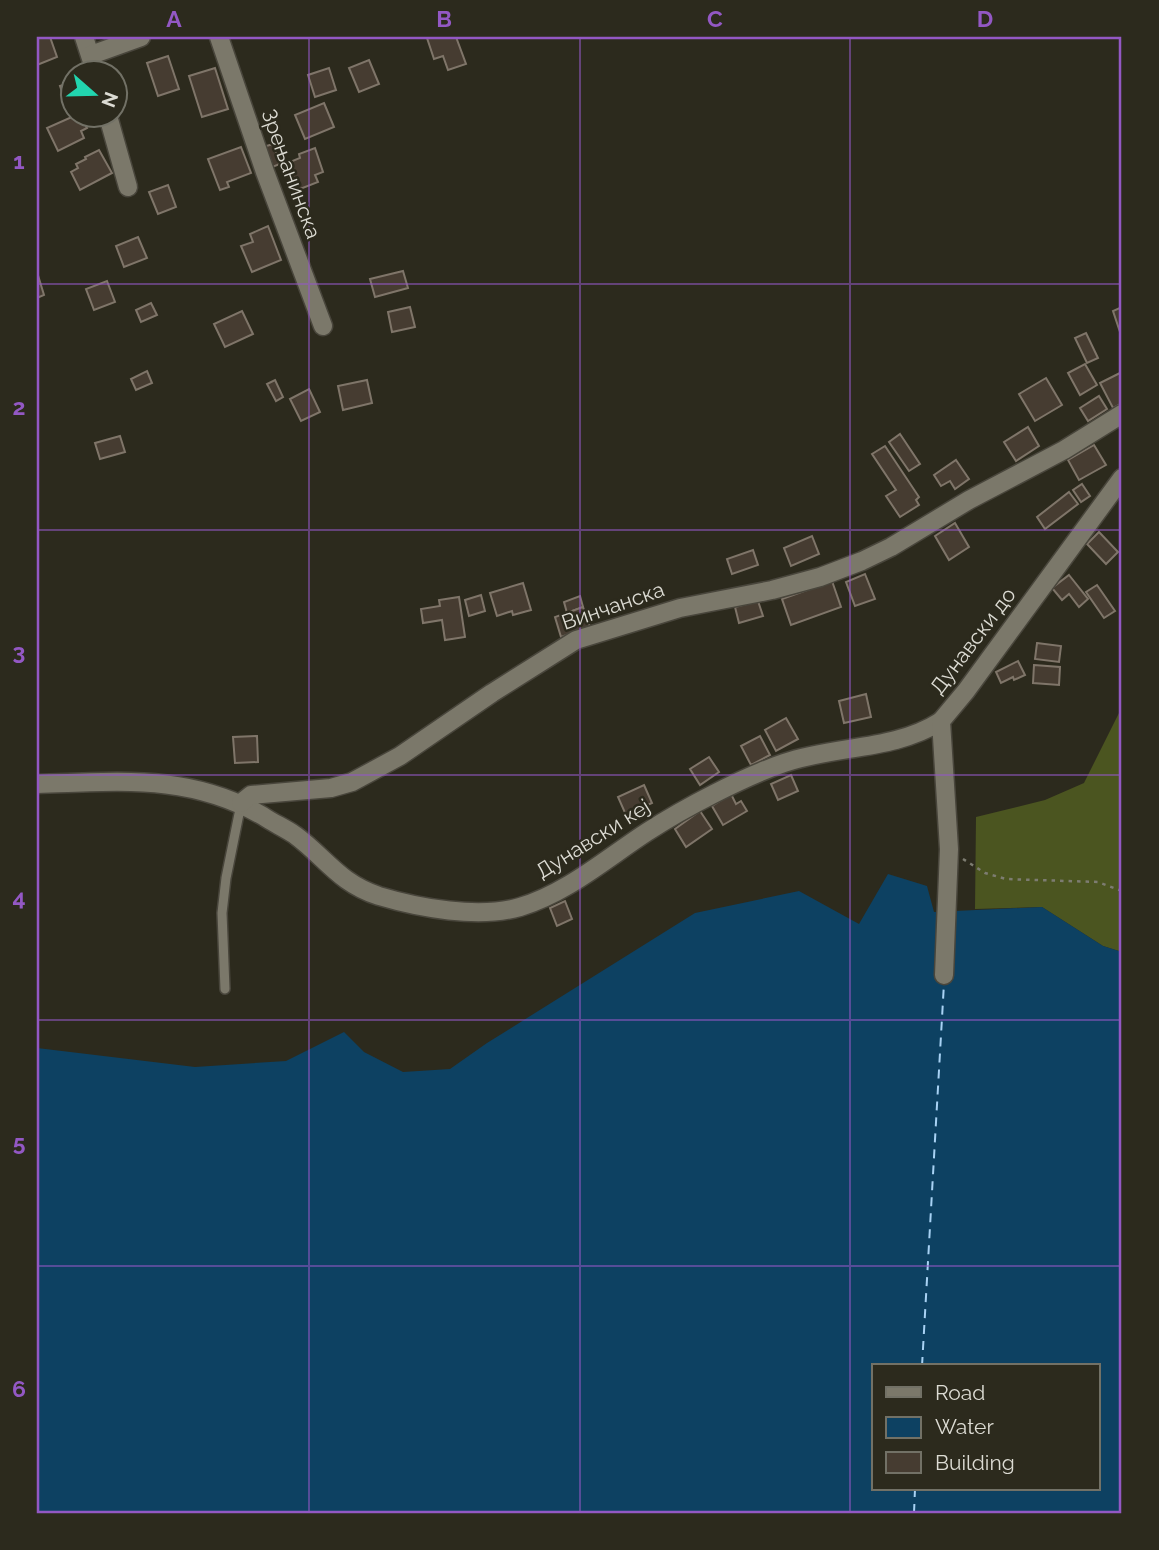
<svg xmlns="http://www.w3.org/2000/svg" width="1159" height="1550" font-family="Raleway,sans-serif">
<rect width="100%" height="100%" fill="#2c2a1d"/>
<path fill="#4b5520" d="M 1122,707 L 1122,952 L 1103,946 L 1042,907 L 975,909 L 976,817 L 1045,800 L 1084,783 Z"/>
<path fill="#0d4162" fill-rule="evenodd" d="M 888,874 L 927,886 L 934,912 L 1042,907 L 1103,946 L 1122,952 L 1122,1513 L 37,1513 L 37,1048 L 195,1067 L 286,1061 L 344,1032 L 364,1052 L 403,1072 L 450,1069 L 487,1043 L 695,913 L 799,891 L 859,924 ZM 874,1366 L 1098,1366 L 1098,1489 L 874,1489 Z"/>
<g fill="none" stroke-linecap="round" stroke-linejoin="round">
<g stroke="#a8d2f4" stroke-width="2" stroke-dasharray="9 7" stroke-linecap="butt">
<path d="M 922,1366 L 944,983"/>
<path d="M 914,1513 L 915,1489"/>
</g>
</g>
<g fill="#463c31" stroke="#7f7569" stroke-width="2">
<path d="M 37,37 L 50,37 L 57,57 L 37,65 Z"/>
<path d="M 431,37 L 456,37 L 466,64 L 448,70 L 443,56 L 434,59 L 427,38 Z"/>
<path d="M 168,56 L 179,89 L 158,96 L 147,63 Z"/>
<path d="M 369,60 L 379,84 L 359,92 L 349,68 Z"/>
<path d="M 215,68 L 228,109 L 202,117 L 189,76 Z"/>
<path d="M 329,68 L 336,90 L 315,97 L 308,75 Z"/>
<path d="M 73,82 L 74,108 L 68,110 L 60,86 Z"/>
<path d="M 324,103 L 334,127 L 305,139 L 295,115 Z"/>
<path d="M 74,116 L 81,116 L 87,128 L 81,131 L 84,138 L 58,151 L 47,128 Z"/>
<path d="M 273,144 L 280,164 L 267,169 L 260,148 Z"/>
<path d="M 241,147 L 251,173 L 227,182 L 229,187 L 220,190 L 208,159 Z"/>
<path d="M 315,148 L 323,172 L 315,175 L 318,182 L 295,191 L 285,164 L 300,158 L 299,154 Z"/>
<path d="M 99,150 L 112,173 L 80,190 L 71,172 L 78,168 L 76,164 L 86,159 L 85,157 Z"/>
<path d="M 168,185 L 176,207 L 158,214 L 149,192 Z"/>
<path d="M 268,226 L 281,260 L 252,272 L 241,246 L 253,242 L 250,234 Z"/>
<path d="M 138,237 L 147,258 L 124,267 L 116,246 Z"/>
<path d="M 403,271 L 408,288 L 375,297 L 370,279 Z"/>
<path d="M 37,272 L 44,295 L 37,298 Z"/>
<path d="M 107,281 L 115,302 L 94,310 L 86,289 Z"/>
<path d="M 151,303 L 157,315 L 141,322 L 136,310 Z"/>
<path d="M 410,307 L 415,327 L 392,332 L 388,312 Z"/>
<path d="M 1122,307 L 1122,338 L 1113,311 Z"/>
<path d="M 242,311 L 253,334 L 225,347 L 214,324 Z"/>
<path d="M 1086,333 L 1098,358 L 1087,363 L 1075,338 Z"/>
<path d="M 1085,364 L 1097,385 L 1080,395 L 1068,373 Z"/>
<path d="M 147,371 L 152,383 L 136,390 L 131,379 Z"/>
<path d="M 1120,373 L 1122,378 L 1122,403 L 1113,408 L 1100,383 Z"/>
<path d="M 1046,378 L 1062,405 L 1035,421 L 1019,394 Z"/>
<path d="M 275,380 L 283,397 L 276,401 L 267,384 Z"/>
<path d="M 367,380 L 372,403 L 343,410 L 338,386 Z"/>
<path d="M 309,389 L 320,412 L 301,421 L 290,399 Z"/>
<path d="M 1099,396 L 1107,409 L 1088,421 L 1080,408 Z"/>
<path d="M 1028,427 L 1039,446 L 1016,461 L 1004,442 Z"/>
<path d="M 900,434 L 920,464 L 909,471 L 889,442 Z"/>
<path d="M 120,436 L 125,452 L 100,459 L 95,443 Z"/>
<path d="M 1094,445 L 1106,465 L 1079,480 L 1068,460 Z"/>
<path d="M 885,446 L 919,497 L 916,500 L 919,505 L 900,517 L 886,496 L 896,490 L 872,454 Z"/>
<path d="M 956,460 L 969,479 L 955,489 L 950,481 L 941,486 L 934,475 Z"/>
<path d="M 1082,484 L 1090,496 L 1081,502 L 1073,490 Z"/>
<path d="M 1069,492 L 1078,504 L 1045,529 L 1037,517 Z"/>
<path d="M 955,523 L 969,547 L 949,560 L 935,536 Z"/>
<path d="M 1099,532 L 1118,552 L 1106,564 L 1087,544 Z"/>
<path d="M 812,536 L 819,554 L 791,566 L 784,548 Z"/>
<path d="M 753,550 L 758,565 L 732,574 L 727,559 Z"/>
<path d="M 865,574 L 875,599 L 855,606 L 846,582 Z"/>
<path d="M 1069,575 L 1088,599 L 1079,607 L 1069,594 L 1062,600 L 1052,588 Z"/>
<path d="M 832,581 L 841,607 L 791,625 L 782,599 Z"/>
<path d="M 523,583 L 531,610 L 513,615 L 512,611 L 497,616 L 490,593 Z"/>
<path d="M 1097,585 L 1115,611 L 1104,618 L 1086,592 Z"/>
<path d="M 481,595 L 485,611 L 469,616 L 465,600 Z"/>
<path d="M 580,596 L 583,607 L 567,613 L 564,602 Z"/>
<path d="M 459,597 L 465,637 L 445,640 L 442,620 L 423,623 L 421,609 L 440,606 L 439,600 Z"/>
<path d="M 758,601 L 763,616 L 739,623 L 735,607 Z"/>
<path d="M 583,607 L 590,627 L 561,637 L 555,617 Z"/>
<path d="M 1037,643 L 1061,646 L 1059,662 L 1035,659 Z"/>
<path d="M 1018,661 L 1025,675 L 1014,680 L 1013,677 L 1001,683 L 996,672 Z"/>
<path d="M 1034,665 L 1060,667 L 1059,685 L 1033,683 Z"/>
<path d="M 866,694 L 871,717 L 844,723 L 839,701 Z"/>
<path d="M 786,718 L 798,739 L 776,751 L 765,730 Z"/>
<path d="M 257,736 L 258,762 L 235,763 L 233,737 Z"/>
<path d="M 760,736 L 770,755 L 751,765 L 741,746 Z"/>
<path d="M 709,757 L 719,772 L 700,785 L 690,769 Z"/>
<path d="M 791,775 L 798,791 L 778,800 L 771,784 Z"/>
<path d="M 644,785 L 652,803 L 626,815 L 618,797 Z"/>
<path d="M 731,794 L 736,804 L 741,801 L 747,811 L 723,825 L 712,806 Z"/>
<path d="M 700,811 L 712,829 L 686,847 L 675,829 Z"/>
<path d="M 565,901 L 572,919 L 557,926 L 550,908 Z"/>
</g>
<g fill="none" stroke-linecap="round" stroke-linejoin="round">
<defs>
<path id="service" d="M 225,989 L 222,913 L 226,878 L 241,804"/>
<g id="minor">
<path d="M 84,37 L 96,74"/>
<path d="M 219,37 L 265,172 L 323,326"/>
<path d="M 91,55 L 141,37"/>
<path d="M 108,116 L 128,187"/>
<path d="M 37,784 C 119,782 188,773 263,816 C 273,823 285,828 295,835 C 326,858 339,883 379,896 C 419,908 479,919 520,907 C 567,893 607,858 647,832 C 684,808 743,777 784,763 C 836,745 894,751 941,721"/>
<path d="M 241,803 L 251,795 L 331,788 L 352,782 L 400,756 L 492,693 L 576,640 L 680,608 L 772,590 L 820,577 L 862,561 L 891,547 L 969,500 L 1064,450 L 1122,414"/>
<path d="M 944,975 L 949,849 L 941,721 L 966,691 L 1122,478"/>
</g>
</defs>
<use href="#service" stroke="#49463c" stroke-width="12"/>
<use href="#minor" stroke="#49463c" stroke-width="21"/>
<path stroke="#7d7c71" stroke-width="2.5" stroke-dasharray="3.5 5" stroke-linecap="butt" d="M 963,859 L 985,873 L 1006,879 L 1098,882 L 1122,891"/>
<use href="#service" stroke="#7b786a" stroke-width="9"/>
<use href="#minor" stroke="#7b786a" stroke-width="18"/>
</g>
<path fill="none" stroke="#9358c4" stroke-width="2" stroke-opacity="0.55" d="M 309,37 L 309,1513M 580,37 L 580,1513M 850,37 L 850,1513M 37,284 L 1122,284M 37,530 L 1122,530M 37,775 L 1122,775M 37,1020 L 1122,1020M 37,1266 L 1122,1266"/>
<g text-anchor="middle" stroke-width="5" stroke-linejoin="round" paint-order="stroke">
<g font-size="21" fill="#dcdbd3" stroke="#2c2a1d">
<text transform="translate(291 174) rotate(70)" y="7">Зрењанинска</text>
<text transform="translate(613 606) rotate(-19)" y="7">Винчанска</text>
<text transform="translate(973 641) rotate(-53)" y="7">Дунавски до</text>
<text transform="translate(593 839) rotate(-32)" y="7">Дунавски кеј</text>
</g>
</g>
<rect width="1159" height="1550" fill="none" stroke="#2c2a1d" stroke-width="77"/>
<rect x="872" y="1364" width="228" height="126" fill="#2c2a1d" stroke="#727166" stroke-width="2"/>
<rect x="886" y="1387" width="35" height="10" fill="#7b786a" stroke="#727166" stroke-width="2"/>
<text x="935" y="1400" font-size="21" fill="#dcdbd3">Road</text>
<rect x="886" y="1417" width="35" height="21" fill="#0d4162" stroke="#727166" stroke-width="2"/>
<text x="935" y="1434" font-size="21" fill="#dcdbd3">Water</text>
<rect x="886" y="1452" width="35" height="21" fill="#463c31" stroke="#727166" stroke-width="2"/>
<text x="935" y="1470" font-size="21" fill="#dcdbd3">Building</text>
<g transform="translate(94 94) rotate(110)"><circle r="33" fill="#2c2a1d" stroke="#727166" stroke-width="2"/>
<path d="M0-5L12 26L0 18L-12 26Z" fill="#22d5af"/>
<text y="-10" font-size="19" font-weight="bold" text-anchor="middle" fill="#dcdbd3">N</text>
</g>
<rect x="38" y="38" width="1082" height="1474" fill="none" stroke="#9358c4" stroke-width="2.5"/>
<g font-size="23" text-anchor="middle" font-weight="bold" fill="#9358c4">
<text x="174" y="27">A</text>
<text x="444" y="27">B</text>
<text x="715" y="27">C</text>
<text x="985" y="27">D</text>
<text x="19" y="169">1</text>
<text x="19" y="415">2</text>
<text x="19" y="660">3</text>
<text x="19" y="906">4</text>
<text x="19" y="1151">5</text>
<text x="19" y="1397">6</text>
</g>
</svg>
